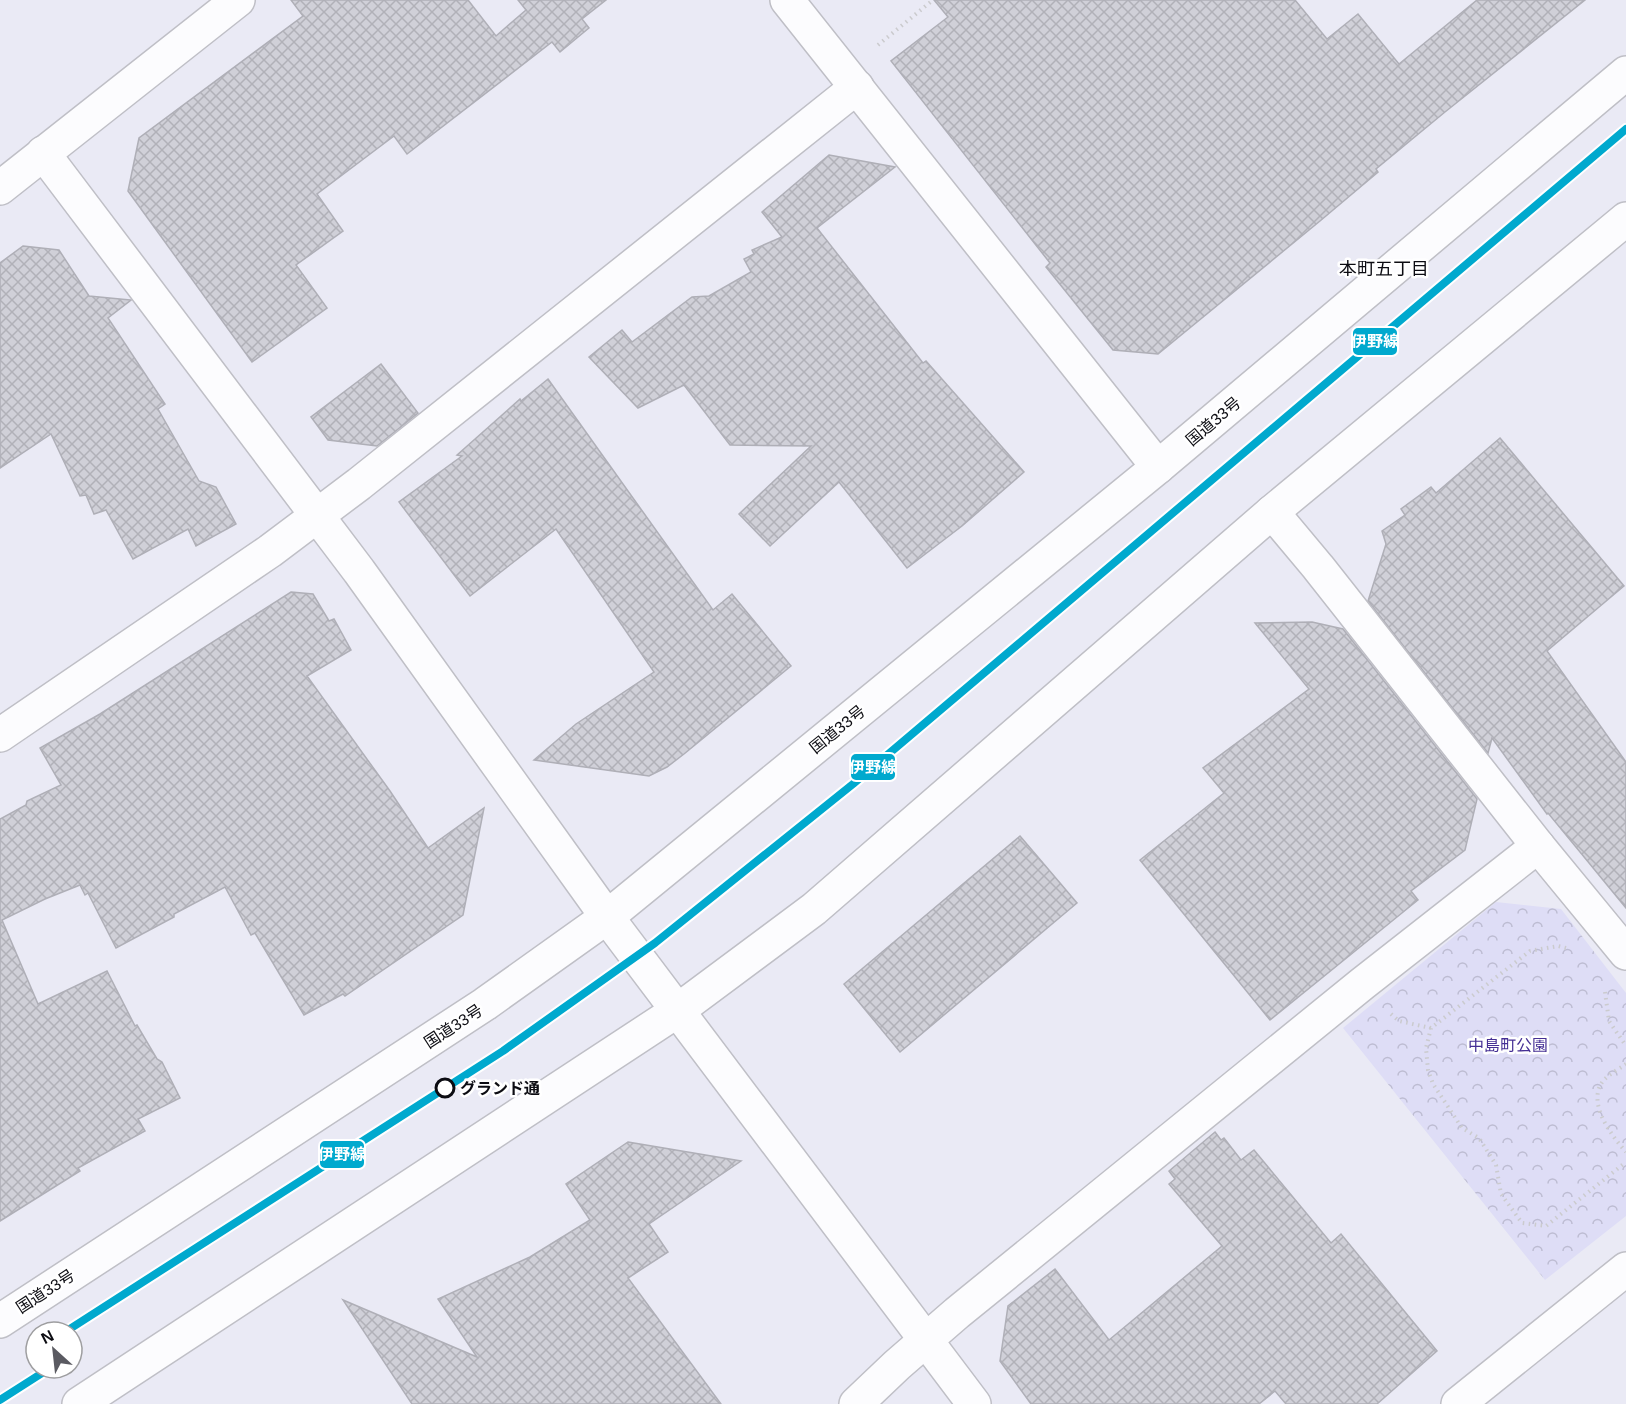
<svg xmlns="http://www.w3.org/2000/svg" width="1626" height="1404" font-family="Arial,'Noto Sans JP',sans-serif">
<defs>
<pattern id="forest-crowns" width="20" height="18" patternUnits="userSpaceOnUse" patternTransform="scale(1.5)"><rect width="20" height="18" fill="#deddf6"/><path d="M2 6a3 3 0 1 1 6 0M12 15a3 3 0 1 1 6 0" fill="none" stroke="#bdbcd2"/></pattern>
<pattern id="building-cross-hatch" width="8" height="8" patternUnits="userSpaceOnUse" patternTransform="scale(1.5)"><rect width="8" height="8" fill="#d0d0d8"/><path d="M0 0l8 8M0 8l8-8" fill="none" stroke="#b1b1b8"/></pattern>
</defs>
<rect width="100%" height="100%" fill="#eaeaf5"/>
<path fill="url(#forest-crowns)" d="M 1496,902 L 1561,909 L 1626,993 L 1626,1216 L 1545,1280 L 1343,1028 Z"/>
<g fill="url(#building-cross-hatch)" stroke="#afafb7" stroke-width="1.5">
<path d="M 291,0 L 468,0 L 496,36 L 526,10 L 518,0 L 606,0 L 582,19 L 589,28 L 560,52 L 552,42 L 407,154 L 394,136 L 317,194 L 343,231 L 296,265 L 327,308 L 252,362 L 128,191 L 139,138 L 303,16 Z"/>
<path d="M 934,0 L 1295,0 L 1327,39 L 1358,14 L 1399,64 L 1477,0 L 1585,0 L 1445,112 L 1376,169 L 1378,172 L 1320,221 L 1158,354 L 1113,350 L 1046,267 L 1050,263 L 891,61 L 948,17 Z"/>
<path d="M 829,155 L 895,167 L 817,228 L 923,363 L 926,361 L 1024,472 L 962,526 L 907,568 L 839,482 L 770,546 L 739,514 L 811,446 L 730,445 L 684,385 L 638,408 L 589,357 L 622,330 L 632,342 L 692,297 L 709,296 L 751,272 L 744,259 L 754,254 L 752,250 L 782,237 L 762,212 Z"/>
<path d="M 23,246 L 59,250 L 89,296 L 131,300 L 108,318 L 165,404 L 158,409 L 199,481 L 216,487 L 236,524 L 196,546 L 188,529 L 133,559 L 106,510 L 94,514 L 86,495 L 80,496 L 51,434 L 0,468 L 0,263 Z"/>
<path d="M 381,364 L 418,413 L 377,446 L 328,440 L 311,417 Z"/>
<path d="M 548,379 L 713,610 L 732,594 L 791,666 L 684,754 L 667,767 L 649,776 L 534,760 L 576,724 L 654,672 L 556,529 L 470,596 L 399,502 L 462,456 L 457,455 L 520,399 L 521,401 Z"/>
<path d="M 1500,438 L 1624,586 L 1547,651 L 1626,762 L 1626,908 L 1548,813 L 1547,814 L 1492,738 L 1488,753 L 1368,601 L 1386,544 L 1382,531 L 1405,515 L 1401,509 L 1431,487 L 1436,493 Z"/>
<path d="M 291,592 L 313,594 L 329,621 L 334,619 L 351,650 L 307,676 L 390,791 L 428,848 L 484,808 L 463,915 L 345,996 L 343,994 L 304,1015 L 255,933 L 251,935 L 225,887 L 174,914 L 174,917 L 116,948 L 88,893 L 85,895 L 80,885 L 45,899 L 2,920 L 38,1004 L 107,971 L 135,1026 L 137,1025 L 157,1059 L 162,1062 L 180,1098 L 138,1119 L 145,1131 L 78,1168 L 80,1171 L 0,1221 L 0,819 L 26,805 L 27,801 L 61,785 L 40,748 L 100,714 Z"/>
<path d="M 1312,622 L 1343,629 L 1477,799 L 1465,850 L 1411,891 L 1418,900 L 1270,1020 L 1140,860 L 1224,793 L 1203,768 L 1309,689 L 1255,623 Z"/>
<path d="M 1020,836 L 1077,903 L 900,1052 L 844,984 Z"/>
<path d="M 1215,1132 L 1221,1140 L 1224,1138 L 1241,1160 L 1254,1150 L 1331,1243 L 1341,1234 L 1437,1351 L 1377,1404 L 1286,1404 L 1275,1391 L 1259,1404 L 1031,1404 L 1000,1361 L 1008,1306 L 1055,1269 L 1109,1340 L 1222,1246 L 1169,1184 L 1175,1179 L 1169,1171 Z"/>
<path d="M 628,1142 L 741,1161 L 649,1224 L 668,1252 L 628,1278 L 721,1404 L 412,1404 L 343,1300 L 477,1357 L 438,1299 L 530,1257 L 590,1220 L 566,1184 Z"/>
</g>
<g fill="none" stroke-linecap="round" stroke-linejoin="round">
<defs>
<g id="street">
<path d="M 787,0 L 1158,467"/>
<path d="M 1272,512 L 1318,567 L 1538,846 L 1626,953"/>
<path d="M 0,735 L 270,551 L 359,484 L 857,87"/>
<path d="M 856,1404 L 897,1365 L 957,1313 L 1362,984 L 1538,846"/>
</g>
<g id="secondary">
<path d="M 43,153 L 359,571 L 607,917 L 974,1404"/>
<path d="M 0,188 L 238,0"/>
<path d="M 1458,1404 L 1626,1269"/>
</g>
<g id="highway">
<path d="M 0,1321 L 485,1004 L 607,917 L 1158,467 L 1626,73"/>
<path d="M 79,1404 L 677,1011 L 814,909 L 1272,512 L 1626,219"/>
</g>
</defs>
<use href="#street" stroke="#bfbfc6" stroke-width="36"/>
<use href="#secondary" stroke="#bfbfc6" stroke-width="36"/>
<use href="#highway" stroke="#bfbfc6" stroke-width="36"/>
<g stroke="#cbcbce" stroke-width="4" stroke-dasharray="1.5 4.5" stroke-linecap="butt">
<path d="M 878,45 L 933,0"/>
<path d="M 1566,948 L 1558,946 L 1530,951 L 1431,1028 L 1426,1048 L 1428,1070 L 1433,1084 L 1462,1128 L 1479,1138 L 1496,1165 L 1501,1194 L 1522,1223 L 1546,1226 L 1626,1162"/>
<path d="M 1605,992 L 1609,1021 L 1626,1046"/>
<path d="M 1391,1014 L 1399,1021 L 1431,1028"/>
<path d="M 1626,1064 C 1619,1069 1609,1074 1603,1081 C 1586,1103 1612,1136 1626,1152"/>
</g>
<use href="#street" stroke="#fcfcfe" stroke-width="33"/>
<use href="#secondary" stroke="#fcfcfe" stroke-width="33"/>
<use href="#highway" stroke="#fcfcfe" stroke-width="33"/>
<defs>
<g id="tram-1">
<path d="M 65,1332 L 503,1051 L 655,943 L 853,784 L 1626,129"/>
<path d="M 0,1400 L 50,1368"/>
</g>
</defs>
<use href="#tram-1" stroke="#fff" stroke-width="12"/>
<use href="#tram-1" stroke="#00a9ce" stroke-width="8"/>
</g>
<circle fill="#fff" stroke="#0c0c12" stroke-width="3" cx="445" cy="1088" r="9"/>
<g text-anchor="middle" stroke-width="5" stroke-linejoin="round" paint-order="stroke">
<g font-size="16" fill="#0c0c12" stroke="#fff">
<text transform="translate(1213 421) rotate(-40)" y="6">国道33号</text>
<text transform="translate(837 729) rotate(-39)" y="6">国道33号</text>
<text transform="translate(453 1026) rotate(-33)" y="6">国道33号</text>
<text transform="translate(45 1291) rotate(-33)" y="6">国道33号</text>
</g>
<g font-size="16" fill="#452f94" stroke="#fff">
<text x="1508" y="1051">中島町公園</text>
</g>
<g font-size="16" font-weight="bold" fill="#0c0c12" stroke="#fff" text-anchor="start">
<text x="460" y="1094">グランド通</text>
</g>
<g font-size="18" fill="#0c0c12" stroke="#fff">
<text x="1384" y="275">本町五丁目</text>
</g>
</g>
<g stroke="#fff" stroke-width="2">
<rect x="1352" y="327" width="46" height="29" rx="6" fill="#00a9ce"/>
<rect x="850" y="753" width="46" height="28" rx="6" fill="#00a9ce"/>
<rect x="319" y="1140" width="46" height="29" rx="6" fill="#00a9ce"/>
</g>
<g font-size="16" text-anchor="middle" font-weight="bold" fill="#fff">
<text x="1375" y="347">伊野線</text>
<text x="873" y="773">伊野線</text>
<text x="342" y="1160">伊野線</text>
</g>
<g transform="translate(54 1350) rotate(333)"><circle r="28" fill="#ffffff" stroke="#9e9ea0" stroke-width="1.5"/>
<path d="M0-4.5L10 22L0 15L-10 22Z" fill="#5a5a61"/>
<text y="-9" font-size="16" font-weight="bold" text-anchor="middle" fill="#0c0c12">N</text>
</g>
</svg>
